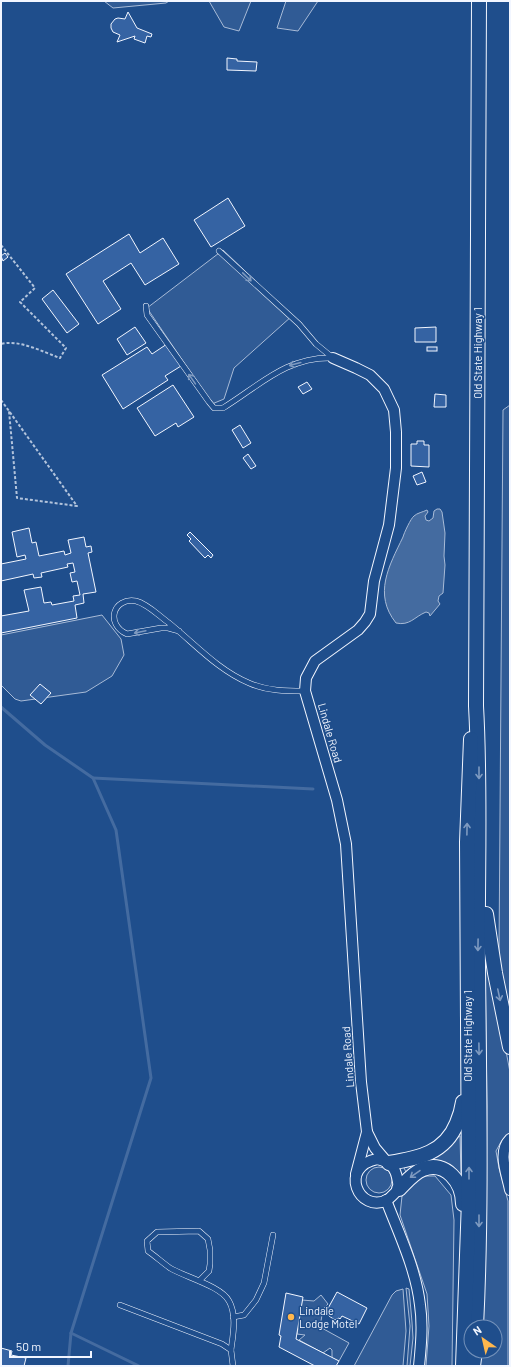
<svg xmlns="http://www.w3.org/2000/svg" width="511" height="1367" font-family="Barlow,sans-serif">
<rect width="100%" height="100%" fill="#1f4e8c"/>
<g fill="#305b95" stroke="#a8bbd7">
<path d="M 104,1 L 169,1 L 166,3 L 113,8 Z"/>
<path d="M 209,1 L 251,1 L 239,31 L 224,27 Z"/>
<path d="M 286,1 L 318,1 L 298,31 L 277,28 Z"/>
<path d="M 223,250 L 292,316 L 234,368 L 224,399 L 212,404 L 147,308 Z"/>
<path d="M 510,405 L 510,1023 L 499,954 L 503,410 Z"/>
<path d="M 102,615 L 121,639 L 124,655 L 112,676 L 86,692 L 21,701 L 15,699 L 1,685 L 1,635 Z"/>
<path d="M 485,957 L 488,957 L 510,1072 L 510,1132 L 502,1140 L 496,1151 L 499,1168 L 508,1201 L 508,1366 L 476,1366 L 477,1351 L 495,1351 L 495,1327 L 479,1327 L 486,1205 L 487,1106 Z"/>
<path d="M 460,1136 L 461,1176 L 455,1169 L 441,1161 L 417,1165 L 406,1172 L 404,1168 L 427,1160 L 456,1138 Z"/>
<circle cx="379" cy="1180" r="13"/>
<path d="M 422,1176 L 435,1176 L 451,1195 L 454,1220 L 452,1366 L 426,1366 L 429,1326 L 427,1294 L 400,1215 L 402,1196 L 410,1183 Z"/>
<path d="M 406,1288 L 409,1289 L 412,1322 L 413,1338 L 410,1366 L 407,1366 L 410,1326 Z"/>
<path d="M 403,1289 L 406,1331 L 403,1366 L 354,1366 L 392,1295 L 396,1291 Z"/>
<path d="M 321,1295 L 328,1304 L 323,1309 L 320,1327 L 349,1343 L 339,1361 L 332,1358 L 332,1350 L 330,1348 L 323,1353 L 299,1340 L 305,1335 L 297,1334 L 302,1300 L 314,1301 Z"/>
</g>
<path fill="#446ba0" stroke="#a8bbd7" d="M 437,509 L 440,509 L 442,512 L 445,533 L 444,556 L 445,565 L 443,593 L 439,596 L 438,601 L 440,604 L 430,616 L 429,613 L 426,612 C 414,617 410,626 396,623 C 373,594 389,566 403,537 C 404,533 411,518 414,516 C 417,513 423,512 427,510 L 428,512 L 425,516 L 426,520 L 429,521 L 433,518 L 434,511 Z"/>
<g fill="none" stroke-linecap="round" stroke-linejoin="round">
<g stroke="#446ba0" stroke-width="3">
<path d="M 1,707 L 45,745 L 93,778 L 116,830 L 151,1078 L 71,1333 L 139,1366"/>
<path d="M 93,778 L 313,789"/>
<path d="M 68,1366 L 71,1333"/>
</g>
</g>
<g fill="#3563a3" stroke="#f2f6ff">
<path d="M 128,12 L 137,28 L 152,34 L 151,37 L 147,36 L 145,43 L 134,39 L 135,36 L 117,42 L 120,35 L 113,32 L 111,28 L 111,24 L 115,19 L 118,18 L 125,19 Z"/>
<path d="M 227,58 L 237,59 L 237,61 L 257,62 L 256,71 L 227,70 Z"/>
<path d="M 228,198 L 245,226 L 211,247 L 194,220 Z"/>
<path d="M 129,234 L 140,253 L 163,238 L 179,264 L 145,285 L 131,263 L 103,281 L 121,309 L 98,324 L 66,274 Z"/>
<path d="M 5,253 L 8,257 L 3,261 L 1,256 Z"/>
<path d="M 53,290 L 79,324 L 67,333 L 42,299 Z"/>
<path d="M 135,327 L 146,343 L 127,355 L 117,339 Z"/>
<path d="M 436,327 L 436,342 L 415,342 L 415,328 Z"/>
<path d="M 167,344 L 181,366 L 165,376 L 168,380 L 123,409 L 102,375 L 147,347 L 152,354 Z"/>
<rect x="427" y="347" width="10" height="4"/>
<path d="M 307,382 L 312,389 L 303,394 L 298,387 Z"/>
<path d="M 173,385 L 194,417 L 178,427 L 176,423 L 155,436 L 137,408 Z"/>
<path d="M 435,394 L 446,395 L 446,407 L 434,407 Z"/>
<path d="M 240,425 L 251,443 L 243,448 L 232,430 Z"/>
<path d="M 417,441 L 424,441 L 424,445 L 429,445 L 429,467 L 411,466 L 411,444 L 417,444 Z"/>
<path d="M 248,454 L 256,466 L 251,469 L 243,458 Z"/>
<path d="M 422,472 L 426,482 L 417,485 L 413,476 Z"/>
<path d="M 29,528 L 32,543 L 36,542 L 39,556 L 64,551 L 65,555 L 71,553 L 68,540 L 84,537 L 86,547 L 91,546 L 92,552 L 88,553 L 96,592 L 83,594 L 84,603 L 75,605 L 77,618 L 1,633 L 1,616 L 29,611 L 24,590 L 41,587 L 44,603 L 51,602 L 52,605 L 74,601 L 73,596 L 80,595 L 77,581 L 72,582 L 70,573 L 75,572 L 73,563 L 67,564 L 68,567 L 41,573 L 42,577 L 34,578 L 33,574 L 1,581 L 1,564 L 26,559 L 25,555 L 17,557 L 12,532 Z"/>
<path d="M 190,532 L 213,555 L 211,558 L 208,555 L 205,558 L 189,541 L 191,539 L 187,535 Z"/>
<path d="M 40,684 L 51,693 L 41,704 L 30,695 Z"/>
<path d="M 337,1292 L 367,1308 L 359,1324 L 342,1316 L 340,1319 L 339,1318 L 335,1320 L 329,1316 L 326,1312 Z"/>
<path d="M 286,1293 L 303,1297 L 296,1339 L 339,1361 L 336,1366 L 315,1366 L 279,1347 L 281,1336 L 279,1335 Z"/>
<path d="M 1,1348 L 12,1351 L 11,1355 L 26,1358 L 24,1366 L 1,1366 Z"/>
</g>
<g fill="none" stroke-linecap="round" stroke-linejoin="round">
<defs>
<g id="service">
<path d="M 219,251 L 299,324 L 316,344 L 333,358"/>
<path d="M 146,306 L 147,315 L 209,402 L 214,408 L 223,408 C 259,386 287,356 333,358"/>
<path d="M 179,631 L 168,628 L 161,628 L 127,634 C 105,624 113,597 136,601 C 148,604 159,616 169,623 C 195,644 218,670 249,683 C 267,691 286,691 305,691"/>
<path d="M 199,1281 L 209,1271 L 210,1264 L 210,1250 L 208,1239 L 199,1231 L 157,1232 L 147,1241 L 148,1251 C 155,1256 163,1263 170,1268 C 185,1277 221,1286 229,1301 C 237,1315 233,1335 231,1350"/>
<path d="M 120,1305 L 222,1344 L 231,1350 L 233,1366"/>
<path d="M 233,1317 L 244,1315 L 256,1300 L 264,1283 L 273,1235"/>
</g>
<g id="minor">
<path d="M 333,358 L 356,368 L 370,375 L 384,389 L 394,410 L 396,432 L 396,468 L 389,525 L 374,581 L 370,614 L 365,622 L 358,630 L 315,661 L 306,678 L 305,691 L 337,800 L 346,844 L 361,1082 L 367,1132 L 356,1174"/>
<path d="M 367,1132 L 375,1148 L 386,1161"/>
<path d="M 510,1139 C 497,1152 507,1174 510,1190"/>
<path d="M 377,1159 C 395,1163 397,1172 399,1189 C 395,1192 392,1197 387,1200 C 359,1214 338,1167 377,1159 Z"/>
<path d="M 386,1200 C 399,1234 416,1269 420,1305 C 423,1325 421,1346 419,1366"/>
</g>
<g id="secondary">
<path d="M 486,914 L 495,973 L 510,1047"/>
<path d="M 389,1163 C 419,1158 445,1153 457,1123 C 460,1116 462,1109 463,1102"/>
<path d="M 399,1189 C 406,1182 413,1173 423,1169 C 446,1160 463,1183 463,1204"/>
<path d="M 476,1327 C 482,1206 479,1086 478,965 C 477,878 481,792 476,706 L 479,1"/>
<path d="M 463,1366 L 469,1200 L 467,842 L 471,739"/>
<path d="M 473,1366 L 475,1351"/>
</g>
</defs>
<use href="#service" stroke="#f2f6ff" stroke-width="6"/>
<use href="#minor" stroke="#f2f6ff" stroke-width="12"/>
<use href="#secondary" stroke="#f2f6ff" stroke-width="16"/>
<g stroke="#b3c4dc" stroke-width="2" stroke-dasharray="3 2" stroke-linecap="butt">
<path d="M 1,245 L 35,288 L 20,302 L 66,348 L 60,358 C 43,352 19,339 1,344"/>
<path d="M 1,400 L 9,411 L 77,506 L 17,498 L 9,411"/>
</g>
<use href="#service" stroke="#1f4e8c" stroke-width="5"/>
<use href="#minor" stroke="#1f4e8c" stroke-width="10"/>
<use href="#secondary" stroke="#1f4e8c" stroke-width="14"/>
</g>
<defs><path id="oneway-shaft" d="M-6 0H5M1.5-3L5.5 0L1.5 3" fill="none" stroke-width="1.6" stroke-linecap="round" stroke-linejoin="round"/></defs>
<g stroke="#7e9ac0">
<use href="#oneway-shaft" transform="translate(247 277) rotate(44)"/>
<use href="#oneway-shaft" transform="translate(295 364) rotate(165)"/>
<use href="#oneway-shaft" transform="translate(192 379) rotate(-125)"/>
<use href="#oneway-shaft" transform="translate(140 632) rotate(168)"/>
<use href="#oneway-shaft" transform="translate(479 773) rotate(90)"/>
<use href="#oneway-shaft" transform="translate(467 829) rotate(-89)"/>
<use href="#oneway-shaft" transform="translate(478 945) rotate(91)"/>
<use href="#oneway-shaft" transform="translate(499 995) rotate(78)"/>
<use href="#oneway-shaft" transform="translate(479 1049) rotate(89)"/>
<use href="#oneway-shaft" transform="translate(469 1173) rotate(-90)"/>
<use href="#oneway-shaft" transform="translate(415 1174) rotate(145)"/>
<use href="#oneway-shaft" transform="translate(479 1221) rotate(90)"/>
</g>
<circle fill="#ffb74d" stroke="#1f4e8c" stroke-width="1.5" cx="291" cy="1317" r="4"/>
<g text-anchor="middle" stroke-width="3" stroke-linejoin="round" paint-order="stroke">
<g font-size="11" fill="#f2f6ff" stroke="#1f4e8c">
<text transform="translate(478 353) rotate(-90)" y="4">Old State Highway 1</text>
<text transform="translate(330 733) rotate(74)" y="4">Lindale Road</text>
<text transform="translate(468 1036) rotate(-90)" y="4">Old State Highway 1</text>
<text transform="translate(348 1057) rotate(-94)" y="4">Lindale Road</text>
</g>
<g font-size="11" fill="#f2f6ff" stroke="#1f4e8c" text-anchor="start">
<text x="299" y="1315">Lindale<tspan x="299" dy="13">Lodge Motel</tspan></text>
</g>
</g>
<rect width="511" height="1367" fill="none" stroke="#f2f6ff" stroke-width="4"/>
<g transform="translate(483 1339) rotate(326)"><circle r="19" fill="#1f4e8c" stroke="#7391ba"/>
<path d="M0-3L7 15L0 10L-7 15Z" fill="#ffb74d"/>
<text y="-6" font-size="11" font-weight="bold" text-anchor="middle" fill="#f2f6ff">N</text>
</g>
<path d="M10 1351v6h81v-6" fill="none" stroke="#f2f6ff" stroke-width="2"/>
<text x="16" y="1351" font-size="12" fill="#f2f6ff" stroke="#1f4e8c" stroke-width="3" paint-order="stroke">50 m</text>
</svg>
